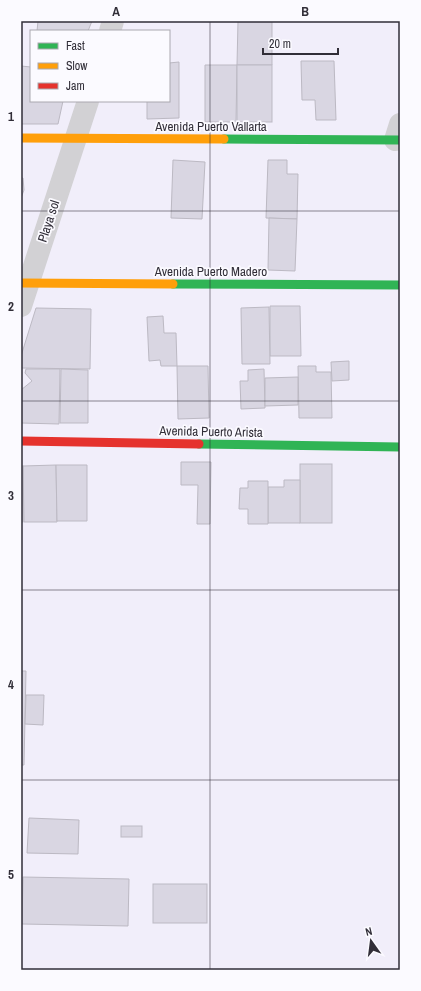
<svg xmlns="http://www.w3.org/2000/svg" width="421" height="991" font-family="'Archivo Narrow',sans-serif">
<rect width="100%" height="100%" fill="#f1eefa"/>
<g fill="#d9d6e2" stroke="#bcb9c3">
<path d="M 38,21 L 92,21 L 88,31 L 37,31 Z"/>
<path d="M 238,21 L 272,21 L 272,65 L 237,65 Z"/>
<path d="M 301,61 L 334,61 L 336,120 L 316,120 L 315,100 L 302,100 Z"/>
<path d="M 179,62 L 179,118 L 147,119 L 147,101 L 169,101 L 169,63 Z"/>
<path d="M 205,65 L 237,65 L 236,122 L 205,122 Z"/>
<rect x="237" y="65" width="35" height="57"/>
<path d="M 21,66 L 31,67 L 31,101 L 63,101 L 58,124 L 21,124 Z"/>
<path d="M 173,160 L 205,162 L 202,219 L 171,218 Z"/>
<path d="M 268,160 L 287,160 L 287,174 L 298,174 L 297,219 L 266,218 Z"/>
<path d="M 21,178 L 23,178 L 24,190 L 21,198 Z"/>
<path d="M 269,218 L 297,219 L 295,271 L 268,270 Z"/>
<path d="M 270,306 L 300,306 L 301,356 L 270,356 Z"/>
<path d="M 269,307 L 270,364 L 242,364 L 241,308 Z"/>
<path d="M 36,308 L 91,309 L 90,369 L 21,368 L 21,356 Z"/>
<path d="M 163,316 L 164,333 L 176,333 L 177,366 L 161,366 L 160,360 L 149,361 L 147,317 Z"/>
<path d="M 349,361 L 349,380 L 332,381 L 331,362 Z"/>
<path d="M 177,366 L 208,366 L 209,418 L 178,419 Z"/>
<path d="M 298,366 L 316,366 L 316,372 L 331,372 L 332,418 L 299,418 Z"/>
<path d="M 26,369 L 60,369 L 59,424 L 21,423 L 21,390 L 32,381 L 25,373 Z"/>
<path d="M 61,369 L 88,370 L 88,423 L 60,423 Z"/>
<path d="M 264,369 L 265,408 L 241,409 L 240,381 L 248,381 L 248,370 Z"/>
<path d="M 298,377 L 298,405 L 265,406 L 265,378 Z"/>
<path d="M 181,462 L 211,462 L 210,524 L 197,524 L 198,485 L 181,485 Z"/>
<rect x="300" y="464" width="32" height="59"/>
<path d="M 56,465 L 57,522 L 24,522 L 23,466 Z"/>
<path d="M 56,465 L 87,465 L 87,521 L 57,521 Z"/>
<rect x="21" y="466" width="2" height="56"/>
<path d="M 284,480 L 300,480 L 300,523 L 268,523 L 268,487 L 284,487 Z"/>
<path d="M 248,481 L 268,481 L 268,524 L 248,524 L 248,509 L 239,509 L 240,488 L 248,488 Z"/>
<path d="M 21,671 L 26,671 L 24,765 L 21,765 Z"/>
<path d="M 26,695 L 44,695 L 43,725 L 25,724 Z"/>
<path d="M 29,818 L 79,820 L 78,854 L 27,853 Z"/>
<rect x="121" y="826" width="21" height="11"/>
<path d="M 23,877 L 129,879 L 128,926 L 22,924 Z"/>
<rect x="153" y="884" width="54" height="39"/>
</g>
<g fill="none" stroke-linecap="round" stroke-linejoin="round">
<g stroke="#d2d1d4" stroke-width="22">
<path d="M 110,31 L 113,21"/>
<path d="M 395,140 L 400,124"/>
<path d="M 21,306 L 88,101"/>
</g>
<g stroke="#30b455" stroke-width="9">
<path d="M 224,139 L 400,140"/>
<path d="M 173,284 L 400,285"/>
<path d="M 199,444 L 400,447"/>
</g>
<g stroke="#ff9f0a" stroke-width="9">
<path d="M 21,138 L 224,139"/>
<path d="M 21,283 L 173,284"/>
</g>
<path stroke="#e5322d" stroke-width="9" d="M 21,441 L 199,444"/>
</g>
<path fill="none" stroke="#312e38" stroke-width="1" stroke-opacity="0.55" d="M 210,21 L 210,970M 21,211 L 400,211M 21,401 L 400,401M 21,590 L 400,590M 21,780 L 400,780"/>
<g text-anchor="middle" stroke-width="3.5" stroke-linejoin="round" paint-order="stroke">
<g font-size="13" fill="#312e38" stroke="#fbfaff">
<text x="211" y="131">Avenida Puerto Vallarta</text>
<text transform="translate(48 221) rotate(-72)" y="5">Playa sol</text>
<text x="211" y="276">Avenida Puerto Madero</text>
<text transform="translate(211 431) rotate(1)" y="5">Avenida Puerto Arista</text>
</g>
</g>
<rect width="421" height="991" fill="none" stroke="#fbfaff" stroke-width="44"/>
<rect x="30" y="30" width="140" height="72" fill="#fbfaff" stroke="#aaa8af"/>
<rect x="38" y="43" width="20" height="6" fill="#30b455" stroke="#aaa8af"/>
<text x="66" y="50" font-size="12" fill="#312e38">Fast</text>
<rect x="38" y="63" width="20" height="6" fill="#ff9f0a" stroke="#aaa8af"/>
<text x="66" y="70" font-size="12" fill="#312e38">Slow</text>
<rect x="38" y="83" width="20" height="6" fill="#e5322d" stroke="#aaa8af"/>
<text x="66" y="90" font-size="12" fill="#312e38">Jam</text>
<g transform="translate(371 941) rotate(346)" stroke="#fbfaff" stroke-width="3" paint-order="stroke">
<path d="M0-3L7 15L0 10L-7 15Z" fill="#312e38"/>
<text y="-6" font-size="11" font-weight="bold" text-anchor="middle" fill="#312e38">N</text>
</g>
<path d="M263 48v6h75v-6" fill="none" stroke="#312e38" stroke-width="2"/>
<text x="269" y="48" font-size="12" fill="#312e38" stroke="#fbfaff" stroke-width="3" paint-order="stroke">20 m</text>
<rect x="22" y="22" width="377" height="947" fill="none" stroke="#312e38" stroke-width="1.5"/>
<g font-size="13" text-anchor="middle" font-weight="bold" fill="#312e38">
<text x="116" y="16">A</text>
<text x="305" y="16">B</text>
<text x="11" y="121">1</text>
<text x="11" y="311">2</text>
<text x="11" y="500">3</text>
<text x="11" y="689">4</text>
<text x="11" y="879">5</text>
</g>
</svg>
